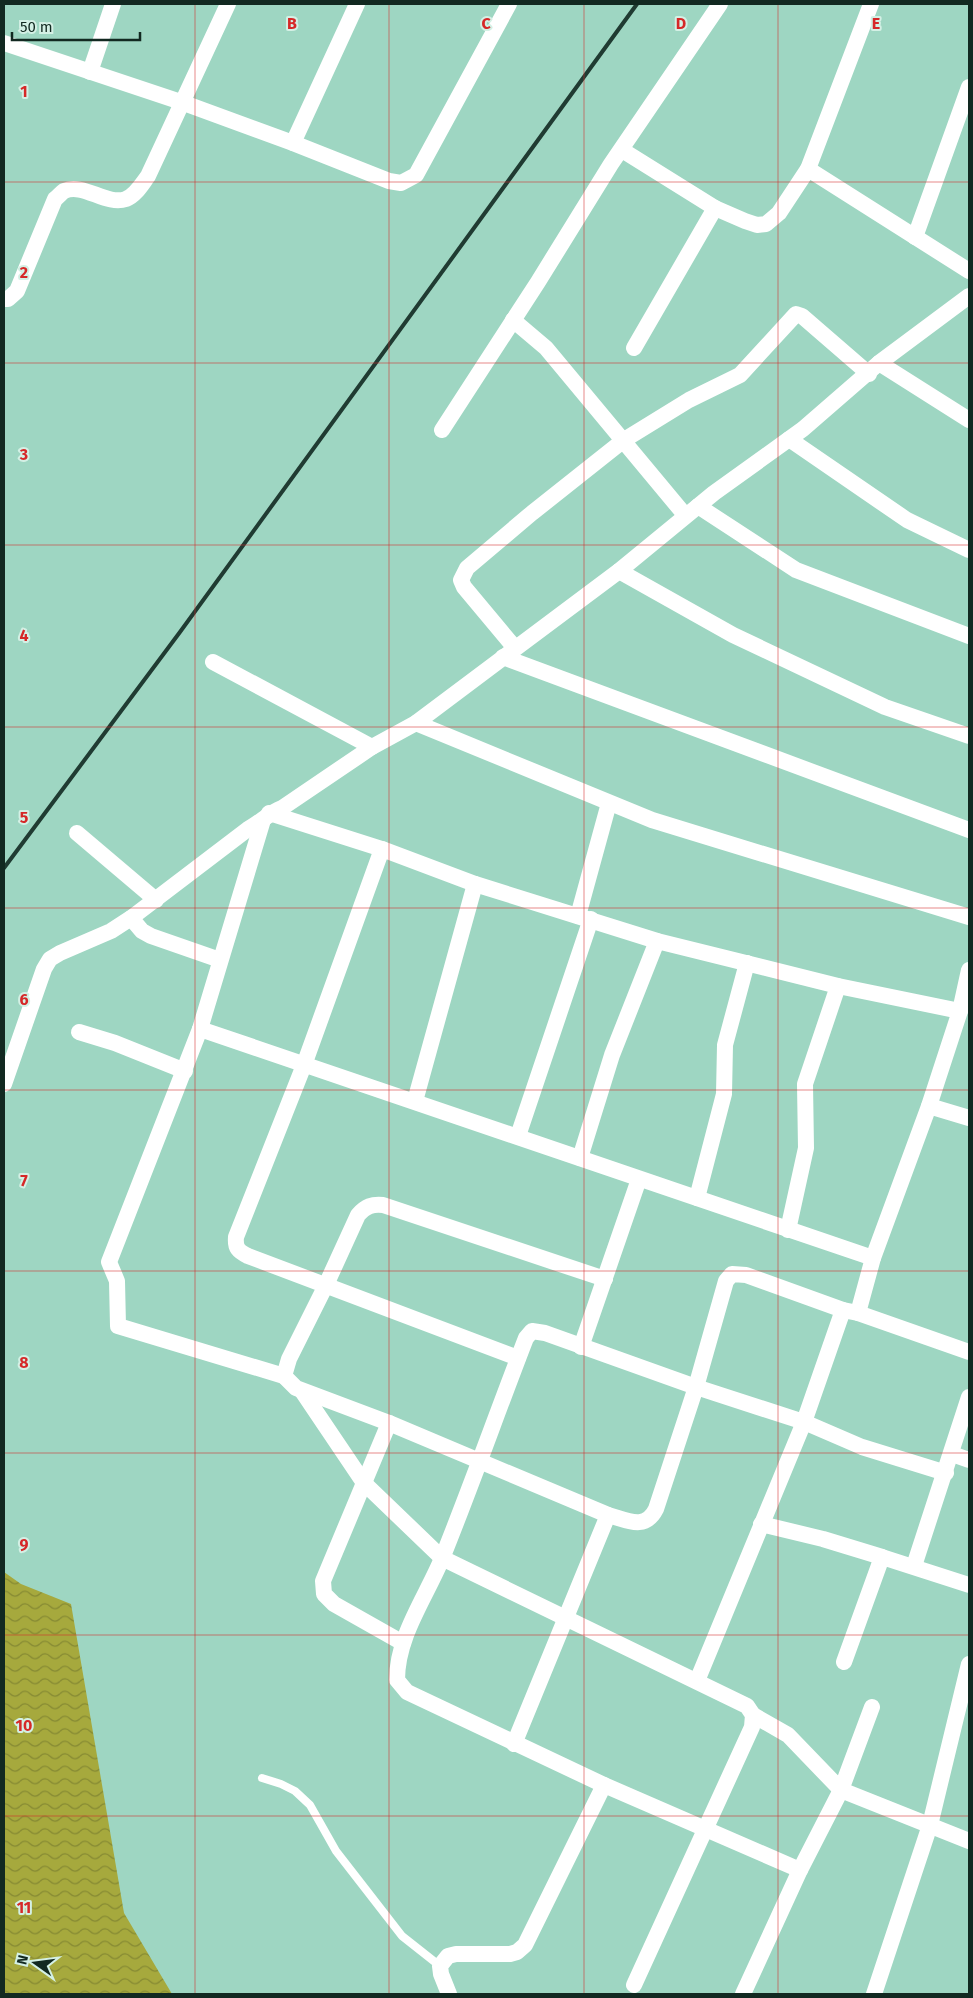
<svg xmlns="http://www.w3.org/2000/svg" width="973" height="1998" font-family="'Fira Sans',sans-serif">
<defs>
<pattern id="water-waves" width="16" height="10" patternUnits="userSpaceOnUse" patternTransform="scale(1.25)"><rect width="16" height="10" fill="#a6a93d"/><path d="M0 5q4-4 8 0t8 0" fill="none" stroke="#868a33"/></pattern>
</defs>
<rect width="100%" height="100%" fill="#9ed6c2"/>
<path fill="url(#water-waves)" d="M 4,1572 L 21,1584 L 71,1604 L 124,1913 L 172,1994 L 4,1994 Z"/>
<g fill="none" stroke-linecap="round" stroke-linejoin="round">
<path stroke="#fff" stroke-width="8" d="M 262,1778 L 281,1784 L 295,1791 L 310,1805 L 336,1851 L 402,1936 L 440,1966"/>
<g stroke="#fff" stroke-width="16">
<path d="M 4,43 L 181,102 L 293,143 L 389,181 L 401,183 L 416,175 L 509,4"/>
<path d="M 90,72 L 113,4"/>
<path d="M 293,143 L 357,4"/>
<path d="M 622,150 L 715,208 L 745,221 L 757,225 L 766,224 L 779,213 L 808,169 L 871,4"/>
<path d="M 808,169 L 969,271"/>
<path d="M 915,237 L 969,87"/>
<path d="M 4,299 L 8,299 L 17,291 L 55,199 C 58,197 61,193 64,191 C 83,182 106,206 126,199 C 136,195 142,184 148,176 L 228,4"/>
<path d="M 513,320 L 546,348 L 685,515"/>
<path d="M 634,348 L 715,208"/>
<path d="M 879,363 L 969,420"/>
<path d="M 442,430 L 538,282 L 611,164 L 720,4"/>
<path d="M 789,439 L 907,520 L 969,550"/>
<path d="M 698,506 L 796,570 L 969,636"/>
<path d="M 619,571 L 733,635 L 885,707 L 969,736"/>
<path d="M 515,648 L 464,587 L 461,580 L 467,568 L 532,513 L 624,440 L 689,400 L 740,375 L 796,314 L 802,316 L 869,374"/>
<path d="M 503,657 L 969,830"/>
<path d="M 213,662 L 372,747"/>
<path d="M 416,723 L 652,820 L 969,917"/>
<path d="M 269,813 L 382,849 L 475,884 L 657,941 L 838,986 L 960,1011"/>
<path d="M 263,820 L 200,1029 L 109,1262 L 117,1281 L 118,1326 L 284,1376"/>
<path d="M 77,833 L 156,900"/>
<path d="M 382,849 L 304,1065 L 236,1237 C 235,1248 238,1251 248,1256 L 518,1358"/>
<path d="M 578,916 L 609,803"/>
<path d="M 131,918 L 142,931 L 151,936 L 220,960"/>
<path d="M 200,1029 L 873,1258"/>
<path d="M 79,1032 L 115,1043 L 185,1071"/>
<path d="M 4,1084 L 44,969 L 50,959 L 60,953 L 111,931 L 131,918 L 248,829 C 261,822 269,813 282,808 L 372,747 L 416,723 L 619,571 L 714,493 L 803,429 L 879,363 L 969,296"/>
<path d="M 415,1101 L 475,884"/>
<path d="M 929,1106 L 969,1118"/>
<path d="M 518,1136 L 591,919"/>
<path d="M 580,1158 L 612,1055 L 657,941"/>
<path d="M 697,1198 L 724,1094 L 725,1045 L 747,963"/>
<path d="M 788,1230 L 806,1148 L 805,1084 L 838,986"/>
<path d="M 605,1279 L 383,1205 C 372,1204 366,1206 358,1215 L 326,1285 L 289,1359 L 284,1376 L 296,1388 L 389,1423 L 608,1515 C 627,1520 645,1531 656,1509 L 696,1387 L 726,1281 L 732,1274 L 746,1275 L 843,1310 L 858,1313 L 969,1352"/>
<path d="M 858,1313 L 873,1258 L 929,1106 L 960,1011 L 969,970"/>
<path d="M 581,1347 L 639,1179"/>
<path d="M 302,1391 L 364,1483 L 442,1558 L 747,1706 L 753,1715 L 752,1727 L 634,1985"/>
<path d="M 389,1423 L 323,1581 L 324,1594 L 334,1604 L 403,1643"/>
<path d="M 952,1454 L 969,1460"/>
<path d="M 761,1524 L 823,1539 L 882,1557"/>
<path d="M 914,1566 L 969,1397"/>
<path d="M 844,1662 L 882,1557 L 969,1585"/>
<path d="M 697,1681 L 804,1422 L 843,1310"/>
<path d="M 753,1715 L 788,1735 L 841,1790 L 872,1707"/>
<path d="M 514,1744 L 608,1515"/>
<path d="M 800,1870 L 604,1785 L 407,1692 L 397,1680 C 397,1635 427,1596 443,1556 C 472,1484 498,1410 526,1338 L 532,1331 L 545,1333 L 696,1387 L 804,1422 L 862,1447 L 946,1473"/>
<path d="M 449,1994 L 441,1974 L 440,1966 L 448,1956 L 456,1954 L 510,1954 L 517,1952 L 525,1945 L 604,1785"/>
<path d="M 743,1994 L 800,1870 L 841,1790 L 969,1841"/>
<path d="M 874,1994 L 930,1825 L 969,1664"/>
</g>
<path stroke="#203b32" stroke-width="4" d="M 4,868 L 180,632 L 637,4"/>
</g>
<path fill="none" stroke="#d62828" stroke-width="1" stroke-opacity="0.55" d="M 195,4 L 195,1994M 389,4 L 389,1994M 584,4 L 584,1994M 778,4 L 778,1994M 4,182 L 969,182M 4,363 L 969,363M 4,545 L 969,545M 4,727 L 969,727M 4,908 L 969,908M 4,1090 L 969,1090M 4,1271 L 969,1271M 4,1453 L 969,1453M 4,1635 L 969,1635M 4,1816 L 969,1816"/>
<g font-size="16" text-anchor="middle" font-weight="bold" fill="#d62828" stroke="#d4f0e5" stroke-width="4" stroke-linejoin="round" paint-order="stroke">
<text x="292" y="29">B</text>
<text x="486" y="29">C</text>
<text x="681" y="29">D</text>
<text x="876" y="29">E</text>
<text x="24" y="97">1</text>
<text x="24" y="278">2</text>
<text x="24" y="460">3</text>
<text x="24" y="641">4</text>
<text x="24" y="823">5</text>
<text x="24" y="1005">6</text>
<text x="24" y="1186">7</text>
<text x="24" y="1368">8</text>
<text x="24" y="1550">9</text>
<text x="24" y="1731">10</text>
<text x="24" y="1913">11</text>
</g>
<rect width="973" height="1998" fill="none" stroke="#122921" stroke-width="10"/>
<g transform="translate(35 1963) rotate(284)" stroke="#d4f0e5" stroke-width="4" paint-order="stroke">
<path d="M0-4L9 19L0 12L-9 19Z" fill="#122921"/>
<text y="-8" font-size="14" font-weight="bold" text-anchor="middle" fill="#122921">N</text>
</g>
<path d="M12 32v8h128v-8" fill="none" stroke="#122921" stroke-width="2.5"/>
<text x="20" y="32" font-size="15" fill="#122921" stroke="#d4f0e5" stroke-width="4" paint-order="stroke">50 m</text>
</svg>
